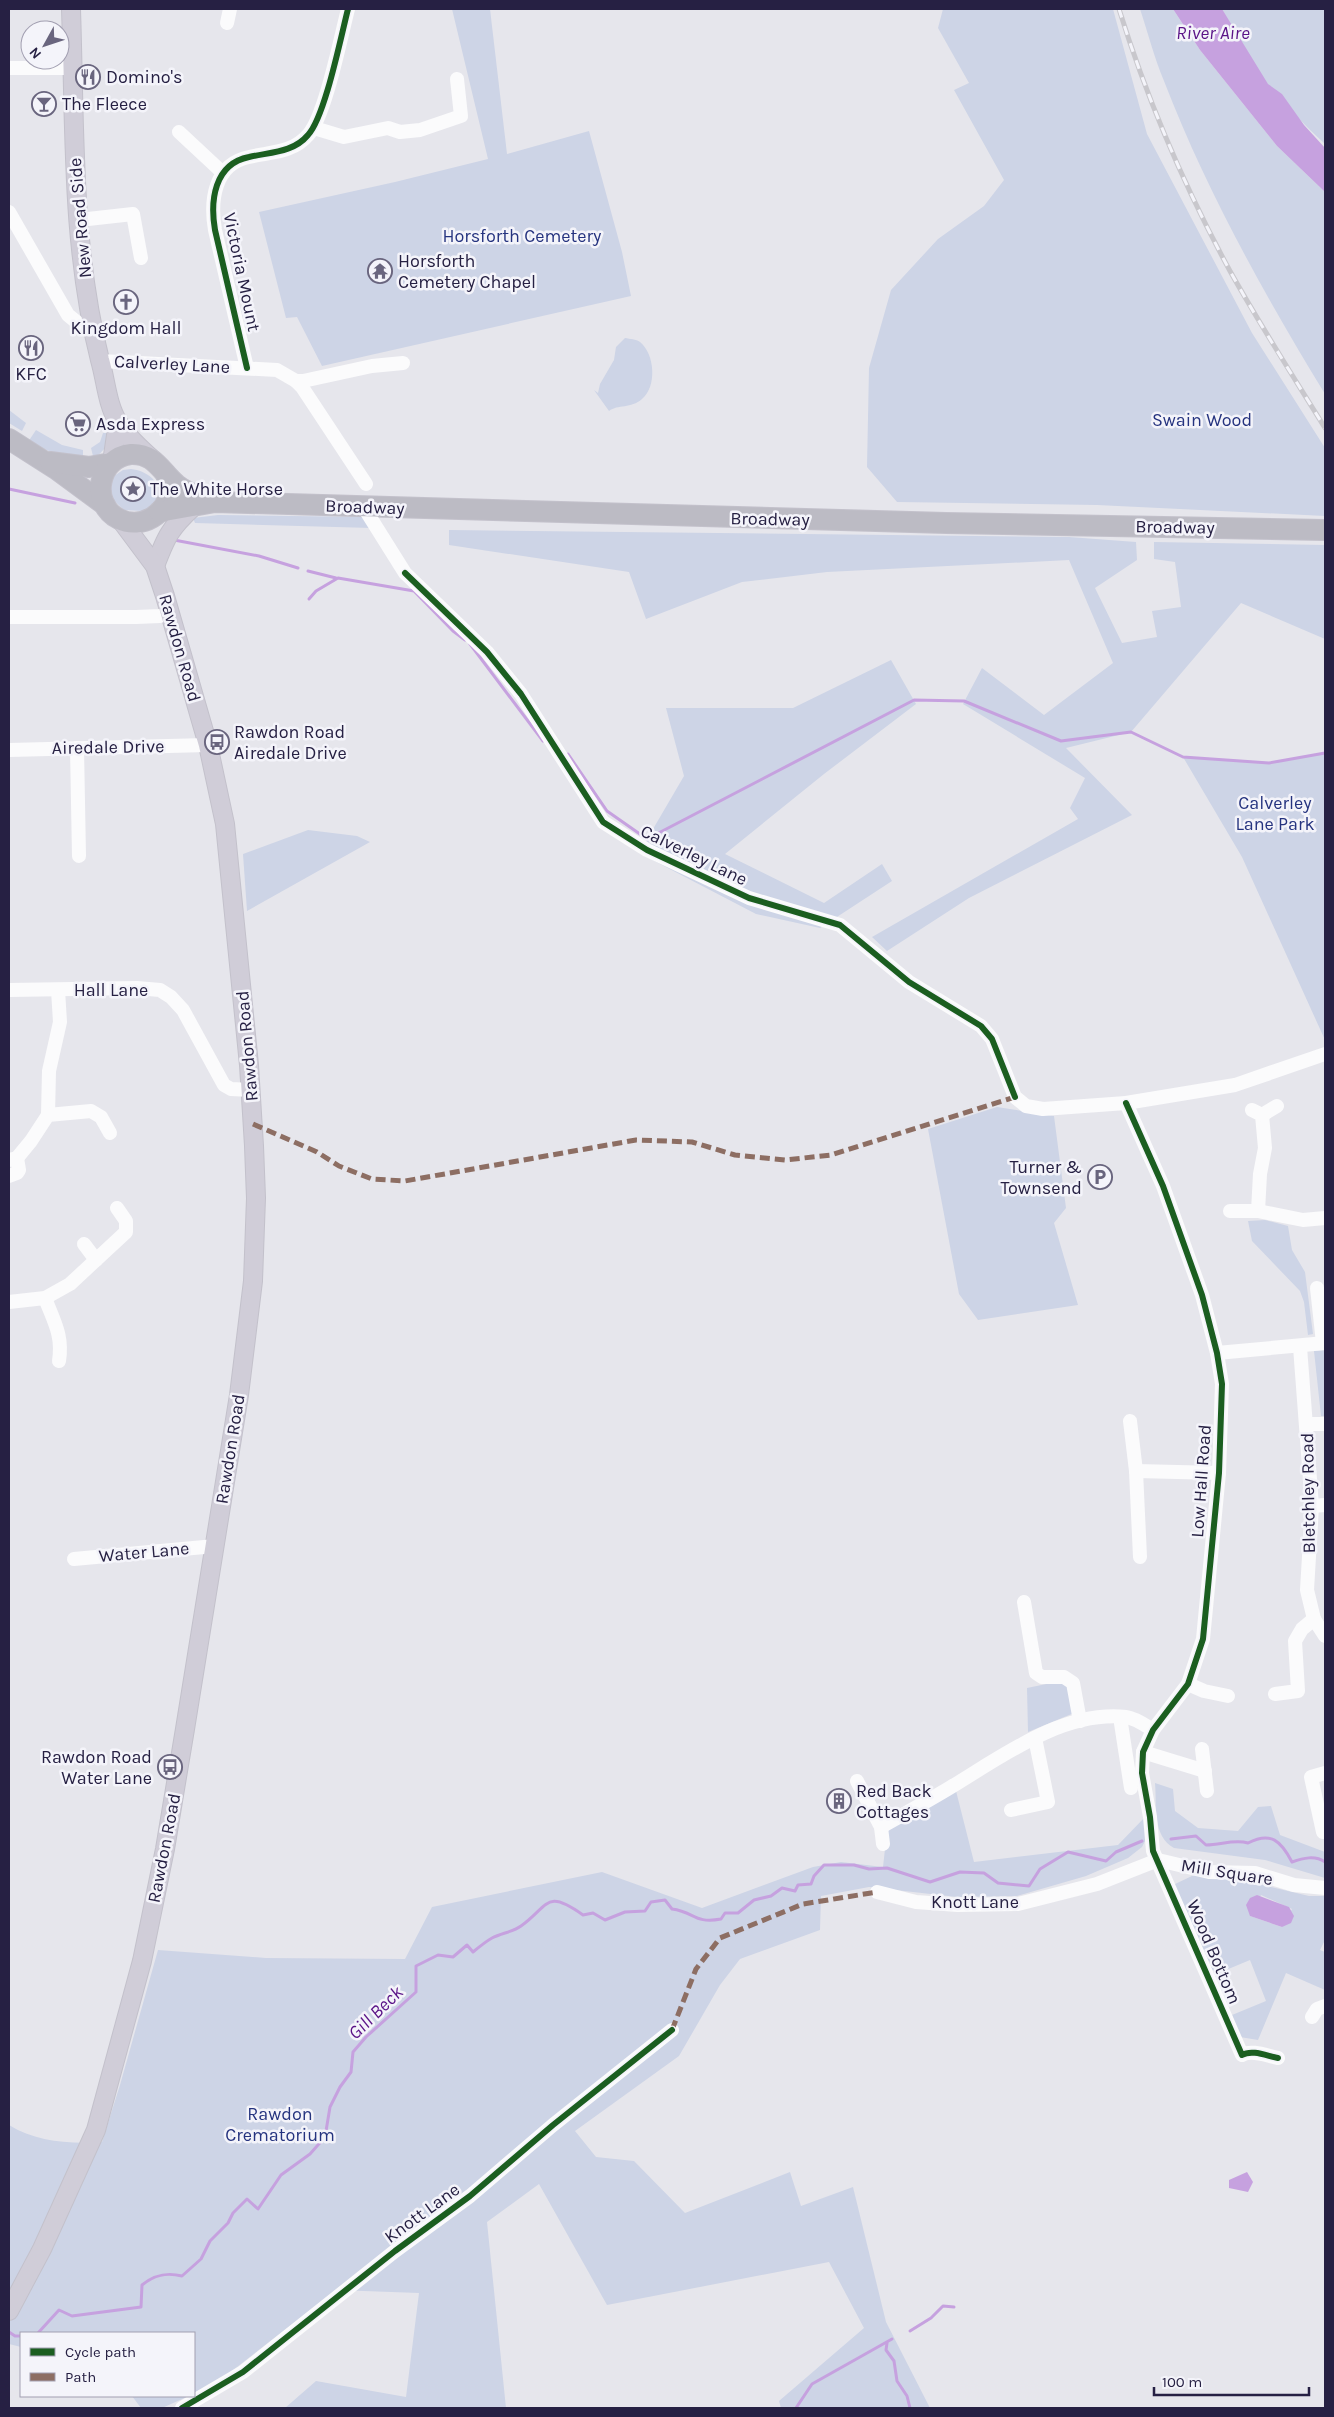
<svg xmlns="http://www.w3.org/2000/svg" width="1334" height="2417" font-family="Karla,sans-serif">
<rect width="100%" height="100%" fill="#e6e6ec"/>
<g fill="#cdd4e6" fill-rule="evenodd">
<path d="M 452,9 L 490,9 L 507,154 L 589,131 L 622,252 L 631,296 L 322,366 L 297,317 L 286,318 L 259,212 L 395,182 L 488,159 Z"/>
<path d="M 943,9 L 1113,9 L 1147,134 L 1252,333 L 1325,448 L 1325,516 L 1097,505 L 897,502 L 867,467 L 869,368 L 891,290 L 938,239 L 984,206 L 1004,180 L 954,90 L 969,83 L 938,28 Z"/>
<path d="M 1140,9 L 1173,9 L 1200,50 L 1277,146 L 1325,192 L 1325,394 C 1264,294 1206,190 1164,81 C 1154,57 1148,33 1140,9 Z"/>
<path d="M 1209,9 L 1325,9 L 1325,144 C 1281,104 1244,57 1209,9 Z"/>
<path d="M 625,338 C 630,339 636,339 640,342 C 655,354 657,387 642,399 C 631,409 618,404 609,411 L 594,390 L 598,393 L 600,384 L 614,360 L 616,347 Z"/>
<path d="M 9,410 L 26,423 L 22,431 L 9,423 Z"/>
<path d="M 36,430 L 62,445 L 83,450 L 83,461 L 58,455 L 28,442 Z"/>
<path d="M 103,433 L 107,433 L 106,447 L 94,460 L 91,448 L 100,442 Z"/>
<path d="M 131,469 C 157,472 171,497 143,511 L 124,510 L 110,497 L 111,478 L 123,470 Z"/>
<path d="M 218,515 L 367,517 L 372,528 L 195,523 L 193,518 Z"/>
<path d="M 449,530 L 1069,537 L 1136,542 L 1137,560 L 1095,588 L 1122,643 L 1157,637 L 1152,611 L 1181,607 L 1175,562 L 1154,559 L 1154,542 L 1325,545 L 1325,639 L 1241,603 L 1131,732 L 1066,748 L 1132,815 L 969,898 L 887,951 L 872,937 L 1078,819 L 1070,808 L 1085,778 L 963,704 L 982,668 L 1044,715 L 1113,663 L 1069,560 L 827,572 L 742,582 L 646,619 L 629,572 L 449,545 Z"/>
<path d="M 891,660 L 916,704 L 824,774 L 725,854 L 824,903 L 882,864 L 892,881 L 820,928 L 756,914 L 639,853 L 684,776 L 666,708 L 793,708 Z"/>
<path d="M 1325,753 L 1325,1040 L 1242,857 L 1183,757 L 1269,763 Z"/>
<path d="M 308,830 L 357,836 L 370,842 L 247,911 L 243,854 Z"/>
<path d="M 997,1107 L 1054,1116 L 1066,1208 L 1054,1223 L 1078,1305 L 978,1320 L 959,1294 L 928,1129 Z"/>
<path d="M 1265,1220 L 1288,1226 L 1292,1250 L 1305,1272 L 1313,1334 L 1308,1335 L 1304,1302 L 1300,1291 L 1252,1241 L 1248,1221 Z"/>
<path d="M 1325,1350 L 1325,1416 L 1321,1416 L 1314,1351 Z"/>
<path d="M 1061,1681 L 1068,1685 L 1074,1713 L 1028,1732 L 1027,1688 Z"/>
<path d="M 1155,1783 L 1173,1789 L 1175,1811 L 1198,1828 L 1238,1831 L 1258,1807 L 1271,1806 L 1280,1835 L 1325,1852 L 1325,1878 L 1265,1860 L 1174,1848 C 1152,1836 1157,1806 1155,1783 Z"/>
<path d="M 955,1787 L 974,1862 L 1118,1845 L 1145,1817 L 1147,1837 L 1142,1847 L 1128,1858 L 1086,1876 L 1017,1896 L 957,1897 L 869,1887 L 821,1896 L 820,1930 L 740,1959 L 720,1985 L 679,2056 L 575,2131 L 596,2157 L 634,2161 L 685,2213 L 790,2172 L 801,2206 L 853,2187 L 886,2322 L 930,2408 L 781,2408 L 779,2401 L 864,2328 L 829,2262 L 607,2305 L 539,2184 L 487,2222 L 506,2408 L 285,2408 L 316,2381 L 406,2397 L 419,2293 L 336,2290 L 228,2374 L 194,2393 L 194,2333 L 21,2333 L 21,2347 L 9,2344 L 9,2125 C 36,2142 70,2144 102,2142 L 120,2085 L 158,1950 L 266,1958 L 405,1959 L 432,1907 L 602,1872 L 702,1908 L 813,1867 L 841,1862 L 883,1867 L 887,1831 Z"/>
<path d="M 1194,1875 L 1254,1883 L 1309,1896 L 1325,1896 L 1325,1940 L 1320,1950 L 1325,1952 L 1325,1990 L 1286,1973 L 1258,2040 L 1240,2037 L 1232,2015 L 1266,2001 L 1250,1960 L 1214,1975 L 1173,1885 ZM 1261,1895 L 1292,1909 L 1282,1927 L 1250,1916 Z"/>
<path d="M 132,2396 L 189,2396 L 162,2408 L 141,2408 Z"/>
</g>
<g fill="#c6a1df">
<path d="M 1173,9 L 1222,9 L 1268,84 L 1282,94 L 1304,125 L 1325,148 L 1325,192 L 1277,146 L 1200,50 Z"/>
<path d="M 1257,1895 L 1289,1907 L 1294,1916 L 1291,1923 L 1282,1927 L 1250,1916 L 1246,1905 L 1250,1898 Z"/>
<path d="M 1247,2172 L 1253,2182 L 1248,2192 L 1229,2188 L 1229,2180 Z"/>
</g>
<g fill="none" stroke-linecap="round" stroke-linejoin="round">
<g stroke="#c6a1df" stroke-width="3">
<path d="M 9,489 L 75,503"/>
<path d="M 174,540 L 259,556 L 298,568"/>
<path d="M 308,571 L 336,578"/>
<path d="M 309,599 L 316,591 L 338,578 L 414,591 L 453,631 L 465,640"/>
<path d="M 470,644 L 543,741"/>
<path d="M 568,754 L 607,811 L 647,839 L 914,700 L 964,701 L 1061,741 L 1131,732 L 1183,757 L 1269,763 L 1325,753"/>
<path d="M 1171,1839 L 1196,1836 L 1206,1845 C 1221,1845 1234,1839 1248,1843 C 1271,1831 1281,1841 1292,1862 C 1303,1858 1315,1855 1325,1862"/>
<path d="M 910,2331 L 931,2318 L 943,2306 L 954,2307"/>
<path d="M 9,2332 L 15,2336 L 21,2336"/>
<path d="M 38,2333 L 59,2310 L 72,2316 L 141,2307 L 142,2285 C 154,2275 166,2272 182,2276 L 201,2259 L 210,2241 L 228,2223 L 233,2213 L 247,2199 L 258,2209 L 281,2175 L 310,2154 L 325,2137 L 330,2107 L 340,2087 L 351,2072 L 353,2052 L 366,2037 L 416,1992 L 416,1966 L 438,1955 L 453,1957 L 467,1945 L 473,1952 C 479,1947 485,1942 492,1938 C 501,1933 513,1932 521,1926 C 549,1906 545,1888 583,1915 L 593,1913 L 605,1920 L 625,1912 L 645,1911 L 651,1902 L 665,1900 L 672,1909 C 695,1912 694,1924 721,1919 L 725,1913 L 738,1913 L 754,1900 L 771,1896 L 782,1888 L 795,1891 L 798,1885 L 811,1884 L 814,1876 L 824,1865 L 854,1865 L 869,1869 L 887,1868 L 930,1882 L 960,1872 L 984,1873 L 998,1883 L 1029,1886 L 1040,1869 L 1068,1852 L 1106,1861 L 1116,1852 L 1142,1841"/>
<path d="M 887,2343 L 886,2350 L 894,2361 L 897,2381 L 907,2396 L 910,2408"/>
<path d="M 796,2408 L 812,2384 L 892,2339"/>
</g>
<defs>
<g id="major">
<path d="M 71,9 C 75,126 71,246 100,360 C 106,381 107,404 118,422 C 126,436 140,448 152,459"/>
<path d="M 112,462 L 118,422"/>
<path d="M 155,566 C 166,537 170,528 193,507"/>
<path d="M 9,2311 L 42,2249 L 96,2130 L 142,1961 L 165,1849 L 185,1729 L 239,1395 L 253,1281 L 256,1198 L 254,1146 L 249,1065 L 225,824 L 208,745 L 165,596 L 155,566 L 120,519"/>
</g>
<g id="highway">
<path d="M 9,439 L 56,469 L 105,505"/>
<path d="M 50,462 L 89,467 L 111,463"/>
<path d="M 166,474 C 167,479 169,484 169,489 C 169,514 141,530 119,519 C 89,504 98,457 131,454 C 155,453 161,472 177,485 C 187,494 202,497 215,502"/>
<path d="M 159,512 L 215,502 L 946,523 L 1325,530"/>
</g>
</defs>
<use href="#major" stroke="#c3c1cb" stroke-width="20"/>
<use href="#highway" stroke="#c3c1cb" stroke-width="22"/>
<g stroke="#fbfbfc" stroke-width="14">
<path d="M 227,23 L 230,9"/>
<path d="M 9,68 L 72,68"/>
<path d="M 314,128 L 344,137 L 388,128 L 400,132 L 420,130 L 461,116 L 457,79"/>
<path d="M 179,132 L 223,173"/>
<path d="M 9,212 L 68,315 L 79,324 L 91,324"/>
<path d="M 79,220 L 133,214 L 141,258"/>
<path d="M 100,361 L 277,370 L 296,381 L 302,387 L 366,484"/>
<path d="M 247,368 L 215,230 C 210,201 214,164 249,157 C 270,152 293,153 308,135 C 325,117 341,36 348,9"/>
<path d="M 296,381 L 303,381 L 372,366 L 403,363"/>
<path d="M 363,506 L 405,573 L 487,652 L 521,694 L 603,822 L 647,850 L 749,898 L 840,925 L 909,982 L 981,1026 L 992,1039 L 1015,1097 L 1026,1106 L 1043,1109 L 1126,1103 L 1235,1085 L 1325,1054"/>
<path d="M 9,617 L 136,617 L 160,616 L 170,612"/>
<path d="M 77,748 L 79,856"/>
<path d="M 9,750 L 208,745"/>
<path d="M 9,990 L 137,988 L 160,990 L 171,997 L 183,1010 L 224,1085 L 231,1089 L 251,1090"/>
<path d="M 1126,1103 L 1163,1186 L 1202,1295 L 1217,1353 L 1222,1384 L 1219,1473 L 1203,1639 L 1188,1684 L 1153,1730 L 1143,1752 L 1142,1773 L 1150,1817 L 1153,1851 L 1242,2055 C 1252,2049 1267,2056 1278,2058"/>
<path d="M 1252,1110 L 1262,1115 L 1265,1148 L 1260,1174 L 1258,1211"/>
<path d="M 48,1115 L 49,1071 L 60,1022 L 58,990"/>
<path d="M 48,1115 L 91,1111 L 101,1117 L 110,1133"/>
<path d="M 1262,1115 L 1277,1106"/>
<path d="M 9,1160 L 17,1158 L 31,1141 L 48,1115"/>
<path d="M 9,1176 L 17,1173 L 19,1170 L 17,1158"/>
<path d="M 1230,1211 L 1258,1211 L 1303,1220 L 1325,1218"/>
<path d="M 84,1244 L 96,1260"/>
<path d="M 1317,1288 L 1323,1343"/>
<path d="M 45,1298 C 54,1322 63,1335 59,1361"/>
<path d="M 9,1302 L 45,1298 L 70,1284 L 126,1232 L 126,1221 L 117,1208"/>
<path d="M 1300,1347 L 1312,1506 L 1307,1590 L 1314,1619 L 1325,1636"/>
<path d="M 1217,1353 L 1325,1343"/>
<path d="M 1130,1421 L 1136,1471 L 1140,1557"/>
<path d="M 1307,1424 L 1325,1424"/>
<path d="M 1136,1471 L 1219,1473"/>
<path d="M 1312,1506 L 1325,1505"/>
<path d="M 74,1559 L 215,1546"/>
<path d="M 1024,1602 L 1036,1673 L 1042,1677 L 1064,1677 L 1073,1683 L 1080,1721"/>
<path d="M 1188,1684 L 1204,1691 L 1228,1696"/>
<path d="M 1275,1694 L 1298,1691 L 1295,1641 L 1302,1629 L 1314,1619"/>
<path d="M 1120,1717 L 1131,1788"/>
<path d="M 1202,1749 L 1207,1791"/>
<path d="M 1143,1752 L 1205,1771"/>
<path d="M 857,1781 L 881,1827 L 883,1844"/>
<path d="M 1011,1810 L 1048,1802 L 1035,1738"/>
<path d="M 881,1827 C 904,1814 928,1801 951,1787 C 1001,1757 1063,1710 1126,1717 C 1135,1718 1145,1725 1153,1730"/>
<path d="M 1323,1832 L 1311,1777 L 1325,1773"/>
<path d="M 1158,1860 L 1209,1872 L 1255,1873 L 1294,1885 L 1325,1888"/>
<path d="M 877,1892 L 916,1902 L 958,1905 L 1018,1904 L 1097,1884 L 1158,1860"/>
<path d="M 1312,2017 L 1317,2009 L 1325,2006"/>
<path d="M 182,2408 L 243,2372 L 395,2251 L 470,2196 L 553,2125 L 672,2030"/>
</g>
<use href="#major" stroke="#d0cdd8" stroke-width="18"/>
<use href="#highway" stroke="#bcbbc4" stroke-width="20"/>
<defs>
<path id="rail" d="M 1119,9 C 1147,99 1185,188 1230,271 C 1260,325 1293,376 1325,428"/>
</defs>
<use href="#rail" stroke="#c8c7cc" stroke-width="5"/>
<use href="#rail" stroke="#f4f4fa" stroke-width="3" stroke-dasharray="9" stroke-linecap="butt"/>
<g stroke="#8d6e63" stroke-width="5" stroke-dasharray="10 5" stroke-linecap="butt">
<path d="M 253,1124 L 317,1152 L 339,1166 L 372,1179 L 405,1181 L 636,1140 L 692,1142 L 735,1155 L 785,1160 L 831,1155 L 1015,1097"/>
<path d="M 672,2030 L 696,1969 L 720,1938 L 803,1904 L 877,1892"/>
</g>
<defs>
<g id="cycleway">
<path d="M 247,368 L 215,230 C 210,201 214,164 249,157 C 270,152 293,153 308,135 C 325,117 341,36 348,9"/>
<path d="M 405,573 L 487,652 L 521,694 L 603,822 L 647,850 L 749,898 L 840,925 L 909,982 L 981,1026 L 992,1039 L 1015,1097"/>
<path d="M 1126,1103 L 1163,1186 L 1202,1295 L 1217,1353 L 1222,1384 L 1219,1473 L 1203,1639 L 1188,1684 L 1153,1730 L 1143,1752 L 1142,1773 L 1150,1817 L 1153,1851 L 1242,2055 C 1252,2049 1267,2056 1278,2058"/>
<path d="M 182,2408 L 243,2372 L 395,2251 L 470,2196 L 553,2125 L 672,2030"/>
</g>
</defs>
<use href="#cycleway" stroke="#f4f4fa" stroke-width="9"/>
<use href="#cycleway" stroke="#1b5e20" stroke-width="6"/>
</g>
<defs>
<symbol id="restaurant-ring" viewBox="-11 -11 22 22"><circle r="9.5" fill="#f4f4fa" stroke="#69657e" stroke-width="1.5"/><path d="M-5-6h1v4h1v-4h1v4h1v-4h1v5L-1.5 .5V6h-2V.5L-5-1ZM5-6V6H3V1.5H1.5Q1.5-4 5-6Z" fill="#69657e"/></symbol>
<symbol id="bar-ring" viewBox="-11 -11 22 22"><circle r="9.5" fill="#f4f4fa" stroke="#69657e" stroke-width="1.5"/><path d="M-6-5H6L.8 .8V4.5H3.5V6h-7V4.5H-.8V.8Z" fill="#69657e"/></symbol>
<symbol id="temple-ring" viewBox="-11 -11 22 22"><circle r="9.5" fill="#f4f4fa" stroke="#69657e" stroke-width="1.5"/><path d="M0-6L5-2H3V0L6.5 2.5H4V6H1.5V3h-3V6H-4V2.5H-6.5L-3 0V-2H-5Z" fill="#69657e"/></symbol>
<symbol id="church-ring" viewBox="-11 -11 22 22"><circle r="9.5" fill="#f4f4fa" stroke="#69657e" stroke-width="1.5"/><path d="M-1.2-6h2.4v3.5h3.3v2.4h-3.3V6h-2.4V-.1h-3.3v-2.4h3.3Z" fill="#69657e"/></symbol>
<symbol id="supermarket-ring" viewBox="-11 -11 22 22"><circle r="9.5" fill="#f4f4fa" stroke="#69657e" stroke-width="1.5"/><path d="M-6-5.5h2.5l.6 2H6L4.5 2H-2.5L-4.4-4H-6ZM-1.5 3.2a1.3 1.3 0 1 0 .1 0ZM3 3.2a1.3 1.3 0 1 0 .1 0Z" fill="#69657e"/></symbol>
<symbol id="sight-ring" viewBox="-11 -11 22 22"><circle r="9.5" fill="#f4f4fa" stroke="#69657e" stroke-width="1.5"/><path d="M0-6L1.8-2.2L6-1.7L2.9 1.2L3.7 5.4L0 3.3L-3.7 5.4L-2.9 1.2L-6-1.7L-1.8-2.2Z" fill="#69657e"/></symbol>
<symbol id="bus-ring" viewBox="-11 -11 22 22"><circle r="9.5" fill="#f4f4fa" stroke="#69657e" stroke-width="1.5"/><path d="M-5-6H5V4H4V6H2V4H-2V6H-4V4H-5ZM-3.5-4V0h7V-4ZM-3.5 1.2v1.5H-2V1.2ZM2 1.2v1.5H3.5V1.2Z" fill="#69657e"/></symbol>
<symbol id="parking-ring" viewBox="-11 -11 22 22"><circle r="9.5" fill="#f4f4fa" stroke="#69657e" stroke-width="1.5"/><path d="M-3.5-5.5H1a3.5 3.5 0 0 1 0 7H-1V5.5H-3.5ZM-1-3.4V-.6H.8a1.4 1.4 0 0 0 0-2.8Z" fill="#69657e"/></symbol>
<symbol id="building-ring" viewBox="-11 -11 22 22"><circle r="9.5" fill="#f4f4fa" stroke="#69657e" stroke-width="1.5"/><path d="M-4-6H4V6H1V3H-1V6H-4ZM-2.5-4.3h1.7v1.8h-1.7ZM.8-4.3h1.7v1.8H.8ZM-2.5-1h1.7V.8h-1.7ZM.8-1h1.7V.8H.8Z" fill="#69657e"/></symbol>
</defs>
<g fill-rule="evenodd">
<use href="#restaurant-ring" x="74" y="63" width="28" height="28"/>
<use href="#bar-ring" x="30" y="90" width="28" height="28"/>
<use href="#temple-ring" x="366" y="257" width="28" height="28"/>
<use href="#church-ring" x="112" y="288" width="28" height="28"/>
<use href="#restaurant-ring" x="17" y="334" width="28" height="28"/>
<use href="#supermarket-ring" x="64" y="410" width="28" height="28"/>
<use href="#sight-ring" x="119" y="475" width="28" height="28"/>
<use href="#bus-ring" x="203" y="728" width="28" height="28"/>
<use href="#parking-ring" x="1086" y="1163" width="28" height="28"/>
<use href="#bus-ring" x="156" y="1753" width="28" height="28"/>
<use href="#building-ring" x="825" y="1787" width="28" height="28"/>
</g>
<g text-anchor="middle" stroke-width="5" stroke-linejoin="round" paint-order="stroke">
<g font-size="18" fill="#262043" stroke="#f4f4fa" text-anchor="start">
<text x="106" y="83">Domino's</text>
<text x="62" y="110">The Fleece</text>
<text x="398" y="267">Horsforth<tspan x="398" dy="21">Cemetery Chapel</tspan></text>
<text x="126" y="334" text-anchor="middle">Kingdom Hall</text>
<text x="31" y="380" text-anchor="middle">KFC</text>
<text x="96" y="430">Asda Express</text>
<text x="150" y="495">The White Horse</text>
<text x="234" y="738">Rawdon Road<tspan x="234" dy="21">Airedale Drive</tspan></text>
<text x="1082" y="1173" text-anchor="end">Turner &amp;<tspan x="1082" dy="21">Townsend</tspan></text>
<text x="152" y="1763" text-anchor="end">Rawdon Road<tspan x="152" dy="21">Water Lane</tspan></text>
<text x="856" y="1797">Red Back<tspan x="856" dy="21">Cottages</tspan></text>
</g>
<g font-size="18" fill="#262043" stroke="#f4f4fa">
<text transform="translate(80 218) rotate(-95)" y="6">New Road Side</text>
<text transform="translate(242 272) rotate(78)" y="6">Victoria Mount</text>
<text transform="translate(172 364) rotate(3)" y="6">Calverley Lane</text>
<text transform="translate(365 507) rotate(2)" y="6">Broadway</text>
<text transform="translate(770 519) rotate(1)" y="6">Broadway</text>
<text transform="translate(1175 527) rotate(1)" y="6">Broadway</text>
<text transform="translate(180 648) rotate(74)" y="6">Rawdon Road</text>
<text transform="translate(108 747) rotate(-1)" y="6">Airedale Drive</text>
<text transform="translate(694 855) rotate(26)" y="6">Calverley Lane</text>
<text x="111" y="996">Hall Lane</text>
<text transform="translate(247 1046) rotate(-95)" y="6">Rawdon Road</text>
<text transform="translate(230 1449) rotate(-81)" y="6">Rawdon Road</text>
<text transform="translate(1201 1481) rotate(-86)" y="6">Low Hall Road</text>
<text transform="translate(1308 1493) rotate(-91)" y="6">Bletchley Road</text>
<text transform="translate(144 1552) rotate(-5)" y="6">Water Lane</text>
<text transform="translate(164 1848) rotate(-79)" y="6">Rawdon Road</text>
<text transform="translate(1227 1872) rotate(9)" y="6">Mill Square</text>
<text x="975" y="1908">Knott Lane</text>
<text transform="translate(1214 1952) rotate(67)" y="6">Wood Bottom</text>
<text transform="translate(422 2213) rotate(-36)" y="6">Knott Lane</text>
</g>
<g font-size="18" fill="#25337f" stroke="#f4f4fa">
<text x="522" y="242">Horsforth Cemetery</text>
<text x="1202" y="426">Swain Wood</text>
<text x="1275" y="809">Calverley<tspan x="1275" dy="21">Lane Park</tspan></text>
<text x="280" y="2120">Rawdon<tspan x="280" dy="21">Crematorium</tspan></text>
</g>
<g font-size="19" font-style="italic" fill="#5a1287" stroke="#f4f4fa">
<text x="1213" y="39">River Aire</text>
<text transform="translate(375 2012) rotate(-44)" y="7">Gill Beck</text>
</g>
</g>
<rect width="1334" height="2417" fill="none" stroke="#262043" stroke-width="20"/>
<rect x="20" y="2332" width="175" height="65" fill="#f4f4fa" stroke="#a29fb1"/>
<rect x="30" y="2348" width="25" height="8" fill="#1b5e20" stroke="#a29fb1"/>
<text x="65" y="2357" font-size="15" fill="#262043">Cycle path</text>
<rect x="30" y="2373" width="25" height="8" fill="#8d6e63" stroke="#a29fb1"/>
<text x="65" y="2382" font-size="15" fill="#262043">Path</text>
<g transform="translate(45 45) rotate(230)"><circle r="24" fill="#f4f4fa" stroke="#a29fb1"/>
<path d="M0-4L9 19L0 12L-9 19Z" fill="#69657e"/>
<text y="-8" font-size="14" font-weight="bold" text-anchor="middle" fill="#262043">N</text>
</g>
<path d="M1154 2387v8h155v-8" fill="none" stroke="#262043" stroke-width="2.5"/>
<text x="1162" y="2387" font-size="15" fill="#262043" stroke="#f4f4fa" stroke-width="4" paint-order="stroke">100 m</text>
</svg>
